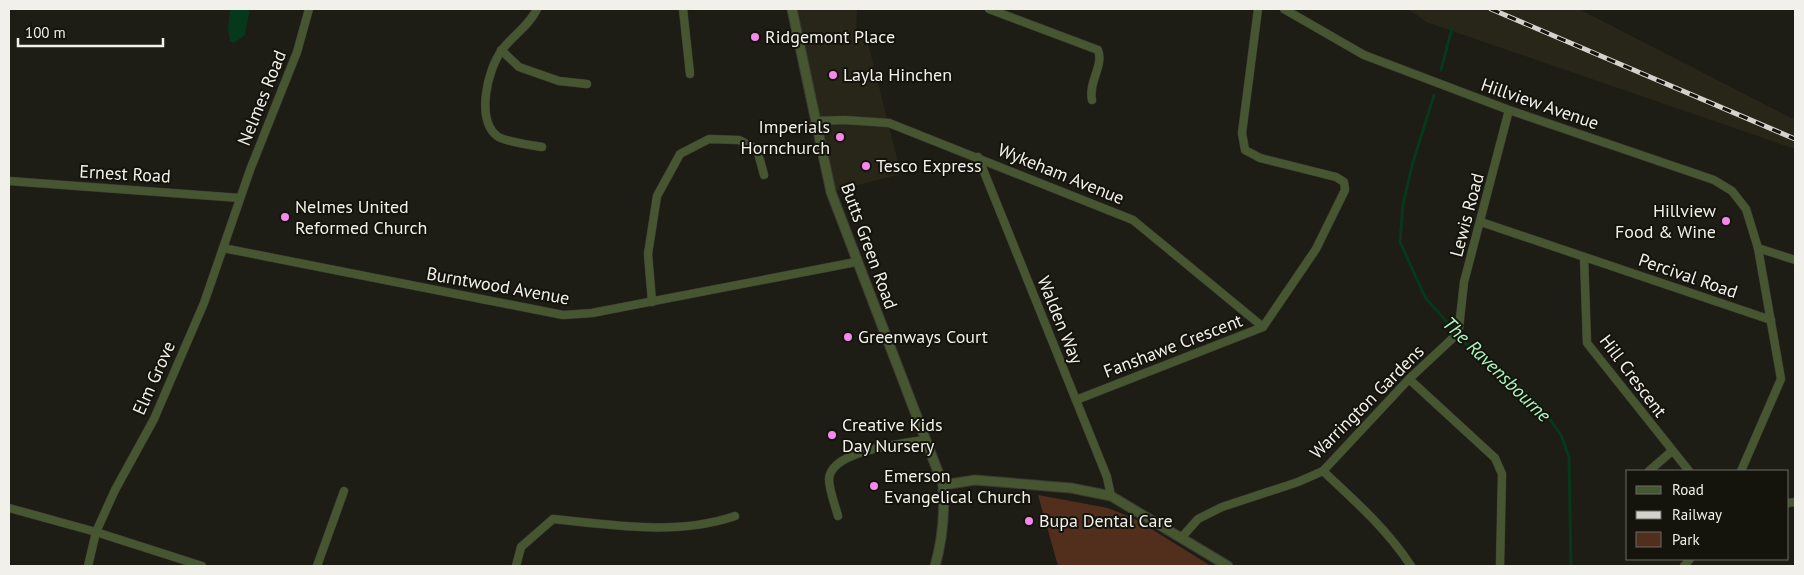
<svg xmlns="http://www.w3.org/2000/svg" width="1804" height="575" font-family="'PT Sans',sans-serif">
<rect width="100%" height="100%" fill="#1d1c15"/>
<g fill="#282618">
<path d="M 792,9 L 857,9 L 856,36 L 867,39 L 901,174 L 831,192 Z"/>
<path d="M 1408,9 L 1579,9 L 1795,120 L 1795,149 L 1426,22 Z"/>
</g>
<path fill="#522f1c" d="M 1038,495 L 1108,508 L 1137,520 L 1211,566 L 1058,566 Z"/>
<path fill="#06381c" d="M 230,9 L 250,9 L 245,35 L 234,43 L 230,41 L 228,29 Z"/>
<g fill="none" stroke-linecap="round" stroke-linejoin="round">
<g stroke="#06381c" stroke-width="3">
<path d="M 1441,70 L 1452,28"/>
<path d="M 1434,95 L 1413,162 L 1403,204 L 1400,242 L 1425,297 L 1465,343 L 1504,371 L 1541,407 L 1561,435 L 1569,457 L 1571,566"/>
</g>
<defs>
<g id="minor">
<path d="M 537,9 C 529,26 513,35 502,50 C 487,70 476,119 497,136 C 505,142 532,145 542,147"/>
<path d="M 683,9 L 690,74"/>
<path d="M 989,9 L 1098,50 C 1104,66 1088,82 1092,100"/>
<path d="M 1284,9 L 1364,55 L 1509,110 L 1714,180 L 1732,191 L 1746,209 L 1758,248 L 1781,379 L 1741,471"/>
<path d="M 501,50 L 519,67 L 559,81 L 587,84"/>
<path d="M 815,121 L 845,120 L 889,123 L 1133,220 L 1263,327"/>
<path d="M 978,157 L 1107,477 L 1111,496"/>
<path d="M 9,181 L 240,198"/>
<path d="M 1481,222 L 1771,320"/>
<path d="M 223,248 L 563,315 L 592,313 L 856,262"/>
<path d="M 1758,248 L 1795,260"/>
<path d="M 1584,257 L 1587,343 L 1689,471"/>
<path d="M 652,302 L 648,254 L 657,196 L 680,154 L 709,139 L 739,140 L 757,149 L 764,175"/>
<path d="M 1409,379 L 1495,458 L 1502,474 L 1500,566"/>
<path d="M 1076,400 L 1263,327 L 1316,249 L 1345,190 L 1344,182 L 1336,177 L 1260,158 L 1245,150 L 1242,133 L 1258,9"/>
<path d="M 1323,471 C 1355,501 1387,529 1411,566"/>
<path d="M 1649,471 L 1672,451"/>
<path d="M 1788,503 L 1795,502"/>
<path d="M 9,508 L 96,532 L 202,566"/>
<path d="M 838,516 C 835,505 829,490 829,479 C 831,450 902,444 924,440"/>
<path d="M 1182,537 L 1198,519 L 1222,507 L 1298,482 L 1323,471 L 1409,379 L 1454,337 L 1459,328 L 1464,282 L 1509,110"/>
<path d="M 88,566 L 96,532 L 115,490 L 154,419 L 204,303 L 250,170 L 297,52 L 309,9"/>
<path d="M 317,566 L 344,491"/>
<path d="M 516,566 L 521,547 L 553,519 C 613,525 677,536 735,516"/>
<path d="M 1684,566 L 1690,559"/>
</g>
<g id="tertiary">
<path d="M 792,9 L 831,192 L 943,485 C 945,514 943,538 935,566"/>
<path d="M 943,485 L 975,480 L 1071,488 L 1111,496 L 1228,566"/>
</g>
</defs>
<use href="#minor" stroke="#3b3a33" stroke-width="9"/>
<use href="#tertiary" stroke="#3b3a33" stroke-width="11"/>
<use href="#minor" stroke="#465631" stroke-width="8"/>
<use href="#tertiary" stroke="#465631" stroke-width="9"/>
<defs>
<path id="rail" d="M 1491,9 L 1795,139"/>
</defs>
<use href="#rail" stroke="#d3d2cd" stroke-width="5"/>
<use href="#rail" stroke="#14130c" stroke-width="3" stroke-dasharray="9" stroke-linecap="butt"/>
</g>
<g fill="#f688ec" stroke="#14130c" stroke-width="2">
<circle cx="755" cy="37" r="5"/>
<circle cx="833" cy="75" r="5"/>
<circle cx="840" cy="137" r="5"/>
<circle cx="866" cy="166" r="5"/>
<circle cx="285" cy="217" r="5"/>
<circle cx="1726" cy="221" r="5"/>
<circle cx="848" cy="337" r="5"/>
<circle cx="832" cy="435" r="5"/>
<circle cx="874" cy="486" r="5"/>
<circle cx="1029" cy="521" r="5"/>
</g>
<g text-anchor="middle" stroke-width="4" stroke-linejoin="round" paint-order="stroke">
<g font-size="18" fill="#f1f0eb" stroke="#14130c" text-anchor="start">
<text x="765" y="43">Ridgemont Place</text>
<text x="843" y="81">Layla Hinchen</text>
<text x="830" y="133" text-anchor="end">Imperials<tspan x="830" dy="21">Hornchurch</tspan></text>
<text x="876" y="172">Tesco Express</text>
<text x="295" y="213">Nelmes United<tspan x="295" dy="21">Reformed Church</tspan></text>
<text x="1716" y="217" text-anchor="end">Hillview<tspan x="1716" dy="21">Food &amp; Wine</tspan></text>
<text x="858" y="343">Greenways Court</text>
<text x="842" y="431">Creative Kids<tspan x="842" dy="21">Day Nursery</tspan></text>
<text x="884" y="482">Emerson<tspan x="884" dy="21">Evangelical Church</tspan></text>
<text x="1039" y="527">Bupa Dental Care</text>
</g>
<g font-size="18" fill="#f1f0eb" stroke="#14130c">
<text transform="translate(262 98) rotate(-68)" y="6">Nelmes Road</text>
<text transform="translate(1540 104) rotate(19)" y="6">Hillview Avenue</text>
<text transform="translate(125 174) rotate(3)" y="6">Ernest Road</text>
<text transform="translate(1061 174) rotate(22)" y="6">Wykeham Avenue</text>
<text transform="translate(1467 215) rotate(-75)" y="6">Lewis Road</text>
<text transform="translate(869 246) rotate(70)" y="6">Butts Green Road</text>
<text transform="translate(1688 276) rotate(19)" y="6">Percival Road</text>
<text transform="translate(498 286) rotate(10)" y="6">Burntwood Avenue</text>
<text transform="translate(1060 320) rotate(68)" y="6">Walden Way</text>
<text transform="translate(1173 346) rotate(-21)" y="6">Fanshawe Crescent</text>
<text transform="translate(1633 376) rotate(53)" y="6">Hill Crescent</text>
<text transform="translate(154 378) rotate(-66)" y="6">Elm Grove</text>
<text transform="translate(1367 402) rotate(-45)" y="6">Warrington Gardens</text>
</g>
<g font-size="19" font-style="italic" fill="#acf5c1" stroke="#14130c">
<text transform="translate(1497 369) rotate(44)" y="7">The Ravensbourne</text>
</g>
</g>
<rect width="1804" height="575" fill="none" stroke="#f1f0eb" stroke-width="20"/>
<rect x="1626" y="470" width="162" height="90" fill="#14130c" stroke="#6c6b65"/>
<rect x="1636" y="486" width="25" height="8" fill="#465631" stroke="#6c6b65"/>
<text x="1672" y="495" font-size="15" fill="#f1f0eb">Road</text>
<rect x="1636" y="511" width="25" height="8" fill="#d3d2cd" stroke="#6c6b65"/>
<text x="1672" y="520" font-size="15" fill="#f1f0eb">Railway</text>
<rect x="1636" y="532" width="25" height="15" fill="#522f1c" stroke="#6c6b65"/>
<text x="1672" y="545" font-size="15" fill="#f1f0eb">Park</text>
<path d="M18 38v8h145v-8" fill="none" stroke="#f1f0eb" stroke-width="2.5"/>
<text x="25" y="38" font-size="15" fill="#f1f0eb" stroke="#14130c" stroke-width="4" paint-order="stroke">100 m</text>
</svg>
